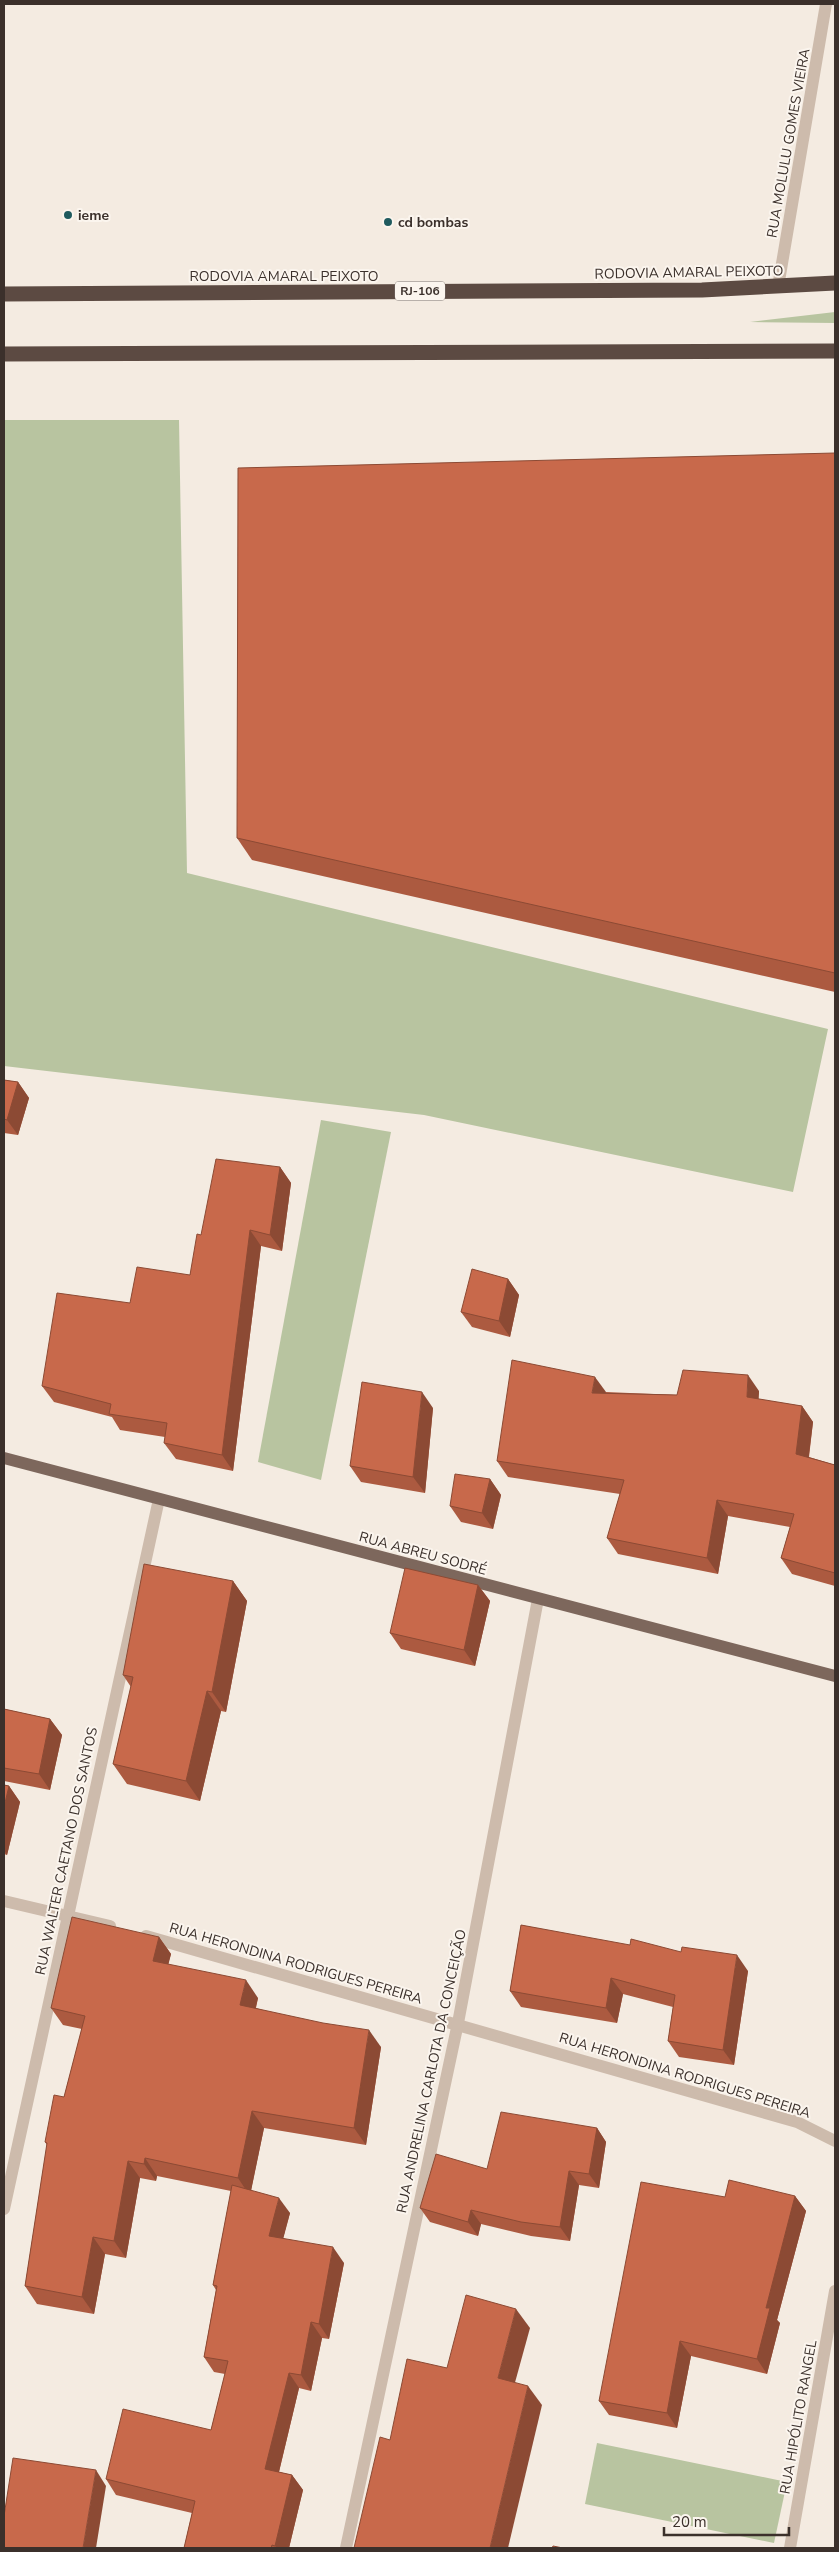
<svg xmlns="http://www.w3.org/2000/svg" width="839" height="2552" font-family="'Nunito Sans',sans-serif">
<rect width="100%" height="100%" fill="#f4ebe1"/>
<g fill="#b8c4a0">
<path d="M 835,312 L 835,323 L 750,322 Z"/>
<path d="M 4,420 L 179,420 L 187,873 L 828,1029 L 793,1192 L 424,1115 L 4,1066 Z"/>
<path d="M 321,1120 L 391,1132 L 321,1480 L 258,1462 Z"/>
<path d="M 597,2443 L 787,2482 L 774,2543 L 585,2504 Z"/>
</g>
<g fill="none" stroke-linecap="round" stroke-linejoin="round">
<g stroke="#cdbbac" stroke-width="12">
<path d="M 778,287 L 826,4"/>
<path d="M 4,1901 L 110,1926"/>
<path d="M 146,1936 L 797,2122 L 835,2141"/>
<path d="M 4,2209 L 159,1499"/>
<path d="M 346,2548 L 458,2023 L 538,1599"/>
<path d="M 790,2548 L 835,2291"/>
</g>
<path stroke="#7d675c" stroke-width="12" d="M 4,1458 L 835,1676"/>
<g stroke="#5c4a42" stroke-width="15">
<path d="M 4,294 L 702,290 L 835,283"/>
<path d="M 4,354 L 835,351"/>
</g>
</g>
<g fill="#ac5a40">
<path d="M 835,453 L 835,992 L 252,860 L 237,838 Z"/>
<path d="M 4,1080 L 18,1082 L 29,1098 L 18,1135 L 4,1133 Z"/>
<path d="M 280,1167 L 291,1183 L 282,1251 L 261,1246 L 233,1471 L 176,1459 L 164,1443 L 165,1437 L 120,1430 L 112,1417 L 54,1402 L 42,1386 L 190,1275 L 201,1235 Z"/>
<path d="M 508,1279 L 519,1295 L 510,1337 L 472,1327 L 461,1312 Z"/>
<path d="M 759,1391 L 758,1399 L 802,1406 L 813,1422 L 809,1457 L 835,1465 L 835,1586 L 792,1574 L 781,1558 L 790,1527 L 728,1516 L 718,1574 L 618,1554 L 607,1538 L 620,1494 L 508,1477 L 497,1461 L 606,1392 L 677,1395 Z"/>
<path d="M 433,1408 L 425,1493 L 361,1482 L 350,1466 Z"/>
<path d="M 490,1479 L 501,1495 L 493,1529 L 461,1522 L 450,1506 Z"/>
<path d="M 233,1581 L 247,1601 L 226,1712 L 221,1711 L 200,1801 L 127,1784 L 113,1764 L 131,1687 L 123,1675 Z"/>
<path d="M 478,1585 L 490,1601 L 475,1666 L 401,1649 L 390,1633 Z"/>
<path d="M 4,1709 L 50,1719 L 62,1735 L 50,1790 L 4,1781 Z"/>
<path d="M 4,1785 L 9,1786 L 20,1802 L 7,1855 L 4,1854 Z"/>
<path d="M 521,1925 L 748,1971 L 734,2065 L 679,2057 L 668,2041 L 673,2007 L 623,1994 L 617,2023 L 521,2007 L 510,1991 Z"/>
<path d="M 159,1937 L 171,1954 L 168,1964 L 258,1998 L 256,2008 L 381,2047 L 366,2145 L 264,2128 L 251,2190 L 290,2213 L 283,2238 L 344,2263 L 329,2339 L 322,2338 L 311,2391 L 299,2388 L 279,2472 L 292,2475 L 303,2490 L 289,2548 L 184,2548 L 192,2513 L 116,2495 L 106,2479 L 211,2430 L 225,2374 L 214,2372 L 204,2357 L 216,2290 L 213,2285 L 231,2191 L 157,2176 L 156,2181 L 140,2178 L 126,2258 L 105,2254 L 94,2314 L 37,2304 L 25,2286 L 47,2145 L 45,2142 L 64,2097 L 82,2029 L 63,2025 L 51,2008 Z"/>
<path d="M 597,2128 L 606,2142 L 599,2188 L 579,2185 L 570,2241 L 531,2236 L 481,2224 L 478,2236 L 430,2222 L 420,2208 L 487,2169 Z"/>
<path d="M 795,2196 L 806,2211 L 777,2320 L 780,2323 L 767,2374 L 691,2356 L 677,2428 L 609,2415 L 599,2401 L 725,2197 Z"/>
</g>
<g fill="#8c4a34">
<path d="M 18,1082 L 29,1098 L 18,1135 L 7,1120 Z"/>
<path d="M 280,1167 L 291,1183 L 282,1251 L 270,1235 Z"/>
<path d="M 250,1230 L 261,1246 L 233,1471 L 222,1455 Z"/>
<path d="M 508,1279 L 519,1295 L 510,1337 L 499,1321 Z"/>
<path d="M 748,1375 L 759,1391 L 758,1413 L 747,1397 Z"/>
<path d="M 595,1377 L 606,1392 L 603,1409 L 592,1393 Z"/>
<path d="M 422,1392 L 433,1408 L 425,1493 L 413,1477 Z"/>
<path d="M 802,1406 L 813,1422 L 807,1470 L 796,1454 Z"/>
<path d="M 490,1479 L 501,1495 L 493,1529 L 482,1513 Z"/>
<path d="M 717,1500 L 728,1516 L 718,1574 L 707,1558 Z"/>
<path d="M 233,1581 L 247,1601 L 226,1712 L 212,1692 Z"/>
<path d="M 478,1585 L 490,1601 L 475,1666 L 464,1650 Z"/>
<path d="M 207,1691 L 221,1711 L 200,1801 L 186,1781 Z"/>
<path d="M 50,1719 L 62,1735 L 50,1790 L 39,1774 Z"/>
<path d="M 9,1786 L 20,1802 L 7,1855 L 4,1850 L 4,1807 Z"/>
<path d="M 159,1937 L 171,1954 L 165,1978 L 153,1961 Z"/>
<path d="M 737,1955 L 748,1971 L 734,2065 L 723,2050 Z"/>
<path d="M 611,1978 L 623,1994 L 617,2023 L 606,2008 Z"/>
<path d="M 246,1980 L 258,1998 L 252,2022 L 240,2005 Z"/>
<path d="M 369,2030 L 381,2047 L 366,2145 L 354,2128 Z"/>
<path d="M 252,2111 L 264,2128 L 250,2196 L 238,2178 Z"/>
<path d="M 597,2128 L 606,2142 L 599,2188 L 589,2174 Z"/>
<path d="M 145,2158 L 157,2176 L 156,2181 L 144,2164 Z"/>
<path d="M 128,2161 L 140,2178 L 126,2258 L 114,2241 Z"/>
<path d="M 569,2171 L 579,2185 L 570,2241 L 560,2227 Z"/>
<path d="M 795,2196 L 806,2211 L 777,2320 L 780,2323 L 767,2374 L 757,2359 L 766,2308 Z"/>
<path d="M 279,2198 L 290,2213 L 280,2251 L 269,2236 Z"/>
<path d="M 471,2210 L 481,2224 L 478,2236 L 468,2222 Z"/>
<path d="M 93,2237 L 105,2254 L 94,2314 L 82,2297 Z"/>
<path d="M 333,2247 L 344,2263 L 329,2339 L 319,2324 Z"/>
<path d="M 516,2309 L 530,2328 L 511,2397 L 498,2378 Z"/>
<path d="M 311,2322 L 322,2338 L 311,2391 L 301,2375 Z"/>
<path d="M 680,2341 L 691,2356 L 677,2428 L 667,2413 Z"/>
<path d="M 289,2373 L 299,2388 L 276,2484 L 265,2469 Z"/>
<path d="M 528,2386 L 542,2405 L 508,2548 L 490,2548 Z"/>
<path d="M 96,2470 L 106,2486 L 96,2548 L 83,2548 Z"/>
<path d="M 292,2475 L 303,2490 L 289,2548 L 277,2548 L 275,2546 Z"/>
</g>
<g fill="#c8694b" stroke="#8c4a34">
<path d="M 835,453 L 835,973 L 237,838 L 238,468 Z"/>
<path d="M 4,1080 L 18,1082 L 7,1120 L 4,1119 Z"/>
<path d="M 216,1159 L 280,1167 L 270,1235 L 250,1230 L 222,1455 L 164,1443 L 167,1423 L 109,1414 L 111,1404 L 42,1386 L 57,1293 L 130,1303 L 137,1267 L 190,1275 L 197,1234 L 201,1235 Z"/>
<path d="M 472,1269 L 508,1279 L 499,1321 L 461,1312 Z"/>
<path d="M 512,1360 L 595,1377 L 592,1393 L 677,1395 L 683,1370 L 748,1375 L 747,1397 L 802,1406 L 796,1454 L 835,1465 L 835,1573 L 781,1558 L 794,1514 L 717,1500 L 707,1558 L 607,1538 L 624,1480 L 497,1461 Z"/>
<path d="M 362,1382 L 422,1392 L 413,1477 L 350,1466 Z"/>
<path d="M 455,1474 L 490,1479 L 482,1513 L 450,1506 Z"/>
<path d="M 144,1564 L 233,1581 L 212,1692 L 207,1691 L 186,1781 L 113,1764 L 133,1677 L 123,1675 Z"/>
<path d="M 405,1568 L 478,1585 L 464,1650 L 390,1633 Z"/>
<path d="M 4,1709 L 50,1719 L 39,1774 L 4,1768 Z"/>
<path d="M 4,1785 L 9,1786 L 4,1807 Z"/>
<path d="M 72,1917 L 159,1937 L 153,1961 L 246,1980 L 240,2005 L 323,2023 L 369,2030 L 354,2128 L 252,2111 L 238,2178 L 145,2158 L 144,2164 L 128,2161 L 114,2241 L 93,2237 L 82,2297 L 25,2286 L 47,2143 L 45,2142 L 54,2095 L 64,2097 L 85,2016 L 51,2008 Z"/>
<path d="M 521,1925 L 630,1945 L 631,1939 L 681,1952 L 682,1947 L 737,1955 L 723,2050 L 668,2041 L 675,1995 L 611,1978 L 606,2008 L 510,1991 Z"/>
<path d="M 501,2112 L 597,2128 L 589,2174 L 569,2171 L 560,2227 L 521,2222 L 471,2210 L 468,2222 L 420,2208 L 436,2154 L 487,2169 Z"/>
<path d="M 729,2180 L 795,2196 L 766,2308 L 770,2308 L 757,2359 L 680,2341 L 667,2413 L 599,2401 L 641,2182 L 725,2197 Z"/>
<path d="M 232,2185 L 279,2198 L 269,2236 L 333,2247 L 319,2324 L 311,2322 L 301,2375 L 289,2373 L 265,2469 L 292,2475 L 275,2546 L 272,2545 L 271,2548 L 184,2548 L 195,2501 L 106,2479 L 123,2409 L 211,2430 L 228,2361 L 204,2357 L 217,2286 L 213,2285 Z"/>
<path d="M 466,2295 L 516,2309 L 498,2378 L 528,2386 L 490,2548 L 354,2548 L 380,2437 L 390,2440 L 407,2359 L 447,2368 Z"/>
<path d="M 13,2458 L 96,2470 L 83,2548 L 4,2548 L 4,2516 Z"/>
<path d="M 553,2546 L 563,2548 L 552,2548 Z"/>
</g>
<g fill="#1f5a5e" stroke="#fbf5ee" stroke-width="2">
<circle cx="68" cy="215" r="5"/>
<circle cx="388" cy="222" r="5"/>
</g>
<g text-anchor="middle" stroke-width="4" stroke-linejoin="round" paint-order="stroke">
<rect fill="#fbf5ee" stroke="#756b66" stroke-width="1" x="395" y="281.5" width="50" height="19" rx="4"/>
<g font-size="12" font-weight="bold" fill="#3b302b">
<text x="420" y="295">RJ-106</text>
</g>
<g font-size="14" fill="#3b302b" stroke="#fbf5ee">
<text transform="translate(788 143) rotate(-80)" y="5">RUA MOLULU GOMES VIEIRA</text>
<text transform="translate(689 272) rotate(-1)" y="5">RODOVIA AMARAL PEIXOTO</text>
<text x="284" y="281">RODOVIA AMARAL PEIXOTO</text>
<text transform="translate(423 1553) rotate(15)" y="5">RUA ABREU SODRÉ</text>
<text transform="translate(66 1851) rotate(-78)" y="5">RUA WALTER CAETANO DOS SANTOS</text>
<text transform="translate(296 1963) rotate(16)" y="5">RUA HERONDINA RODRIGUES PEREIRA</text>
<text transform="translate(431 2071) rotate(-78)" y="5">RUA ANDRELINA CARLOTA DA CONCEIÇÃO</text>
<text transform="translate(685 2075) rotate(17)" y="5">RUA HERONDINA RODRIGUES PEREIRA</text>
<text transform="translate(798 2417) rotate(-80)" y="5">RUA HIPÓLITO RANGEL</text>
</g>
<g font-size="14" font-weight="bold" fill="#3b302b" stroke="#fbf5ee" text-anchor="start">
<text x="78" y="220">ieme</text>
<text x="398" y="227">cd bombas</text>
</g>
</g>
<rect width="839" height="2552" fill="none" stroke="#3b302b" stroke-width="10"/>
<path d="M664 2527v8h125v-8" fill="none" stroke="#3b302b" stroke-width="2.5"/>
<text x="672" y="2527" font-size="15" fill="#3b302b" stroke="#fbf5ee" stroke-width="4" paint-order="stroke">20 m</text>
</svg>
